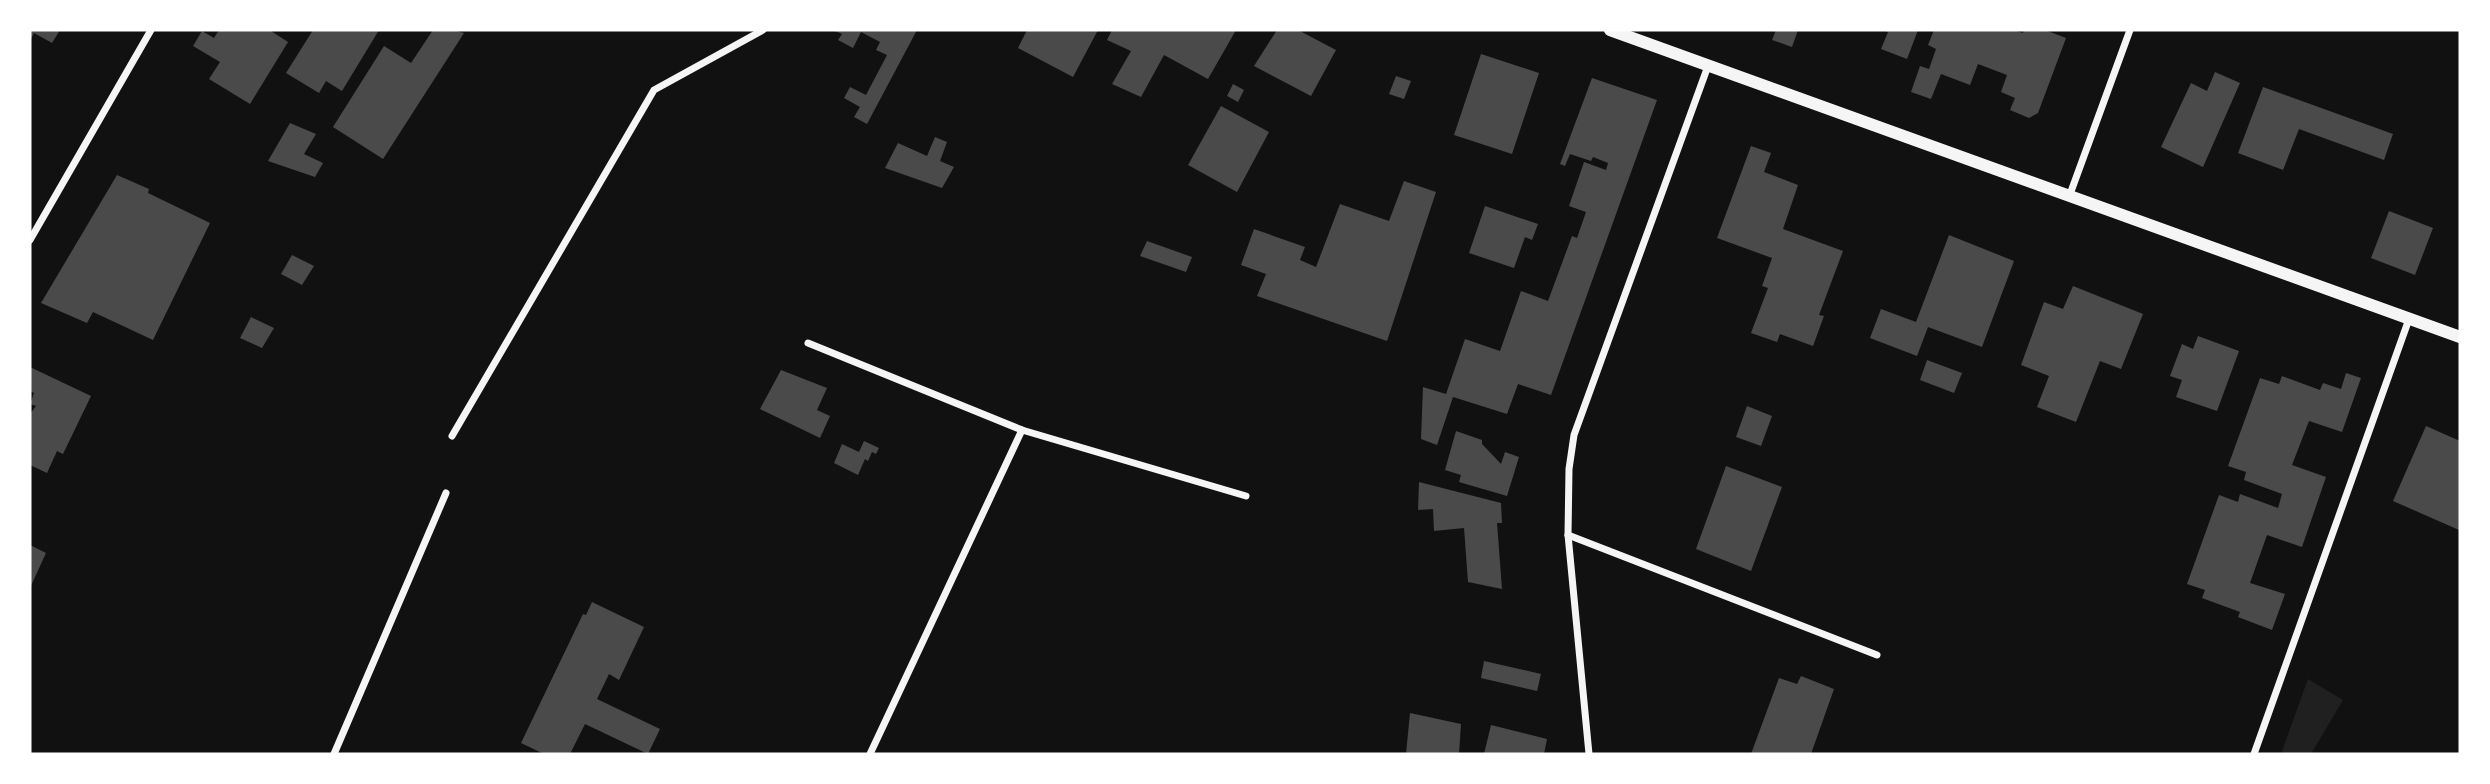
<svg xmlns="http://www.w3.org/2000/svg" width="2490" height="784" font-family="'Fira Sans Condensed',sans-serif">
<rect width="100%" height="100%" fill="#111"/>
<path fill="#202020" d="M 2308,679 L 2343,700 L 2311,754 L 2281,754 Z"/>
<g fill="#4a4a4a">
<path d="M 30,30 L 60,30 L 52,43 L 34,33 L 30,41 Z"/>
<path d="M 219,30 L 272,30 L 271,31 L 288,42 L 250,104 L 209,79 L 220,62 L 193,46 L 202,31 L 214,38 Z"/>
<path d="M 313,30 L 379,30 L 342,91 L 326,81 L 319,93 L 286,73 Z"/>
<path d="M 433,30 L 453,30 L 464,33 L 383,159 L 333,127 L 384,46 L 411,63 Z"/>
<path d="M 833,30 L 917,30 L 867,124 L 854,117 L 860,107 L 844,98 L 850,87 L 866,95 L 887,55 L 876,50 L 880,42 L 861,32 L 853,48 L 838,40 L 842,34 Z"/>
<path d="M 1027,30 L 1098,30 L 1073,77 L 1018,48 Z"/>
<path d="M 1112,30 L 1236,30 L 1208,79 L 1164,55 L 1141,97 L 1112,84 L 1131,51 L 1107,40 Z"/>
<path d="M 1277,30 L 1298,30 L 1336,50 L 1311,96 L 1254,66 Z"/>
<path d="M 1776,30 L 1798,30 L 1792,47 L 1772,40 Z"/>
<path d="M 1883,30 L 1918,30 L 1907,59 L 1881,49 L 1888,32 Z"/>
<path d="M 1934,30 L 2014,30 L 2023,33 L 2024,30 L 2045,30 L 2066,38 L 2038,113 L 2029,118 L 2010,110 L 2015,98 L 2001,92 L 2007,75 L 1978,64 L 1970,85 L 1941,74 L 1931,99 L 1911,92 L 1920,66 L 1929,69 L 1936,49 L 1928,45 Z"/>
<path d="M 1481,54 L 1539,73 L 1512,154 L 1454,135 Z"/>
<path d="M 2215,72 L 2240,83 L 2203,167 L 2161,147 L 2191,83 L 2207,91 Z"/>
<path d="M 1396,76 L 1411,81 L 1404,99 L 1389,94 Z"/>
<path d="M 1592,78 L 1657,100 L 1551,395 L 1518,384 L 1507,414 L 1453,397 L 1437,445 L 1421,439 L 1423,387 L 1446,394 L 1465,339 L 1500,351 L 1521,291 L 1548,301 L 1572,236 L 1577,238 L 1586,212 L 1569,206 L 1584,162 L 1606,170 L 1608,163 L 1593,157 L 1591,161 L 1570,154 L 1565,166 L 1560,164 Z"/>
<path d="M 1233,84 L 1244,90 L 1238,102 L 1227,96 Z"/>
<path d="M 2263,87 L 2393,134 L 2384,160 L 2299,129 L 2283,170 L 2238,153 Z"/>
<path d="M 1221,106 L 1269,132 L 1237,192 L 1188,165 Z"/>
<path d="M 290,123 L 316,134 L 304,154 L 323,163 L 315,177 L 268,161 Z"/>
<path d="M 935,137 L 947,142 L 940,161 L 954,167 L 942,188 L 885,168 L 898,143 L 927,156 Z"/>
<path d="M 1751,146 L 1771,153 L 1764,172 L 1798,185 L 1783,229 L 1843,251 L 1819,315 L 1824,316 L 1813,346 L 1780,334 L 1777,342 L 1751,333 L 1768,288 L 1762,286 L 1772,258 L 1717,238 Z"/>
<path d="M 117,175 L 149,189 L 148,193 L 210,223 L 153,340 L 93,312 L 87,323 L 41,303 Z"/>
<path d="M 1404,181 L 1436,192 L 1387,341 L 1257,296 L 1266,274 L 1241,265 L 1254,229 L 1305,247 L 1300,260 L 1316,267 L 1340,204 L 1389,221 Z"/>
<path d="M 1485,206 L 1538,224 L 1532,240 L 1525,237 L 1514,268 L 1469,253 Z"/>
<path d="M 2389,211 L 2433,228 L 2415,275 L 2371,258 Z"/>
<path d="M 1949,235 L 2014,261 L 1982,347 L 1928,327 L 1917,356 L 1870,338 L 1881,309 L 1916,322 Z"/>
<path d="M 1147,241 L 1192,257 L 1186,272 L 1140,256 Z"/>
<path d="M 292,255 L 314,266 L 302,285 L 281,274 Z"/>
<path d="M 2073,286 L 2143,314 L 2121,369 L 2100,361 L 2076,422 L 2037,407 L 2049,376 L 2021,365 L 2044,302 L 2063,309 Z"/>
<path d="M 251,317 L 274,328 L 262,348 L 240,338 Z"/>
<path d="M 2198,336 L 2239,351 L 2217,411 L 2176,397 L 2182,380 L 2170,376 L 2182,344 L 2193,349 Z"/>
<path d="M 1927,360 L 1962,373 L 1954,393 L 1920,380 Z"/>
<path d="M 30,367 L 91,396 L 63,454 L 57,451 L 47,473 L 30,465 L 30,414 L 36,406 L 30,404 L 34,393 L 30,391 Z"/>
<path d="M 781,370 L 827,388 L 817,410 L 830,416 L 820,438 L 760,409 Z"/>
<path d="M 2346,373 L 2361,378 L 2342,432 L 2309,421 L 2292,465 L 2326,477 L 2302,547 L 2267,535 L 2250,583 L 2285,594 L 2272,630 L 2238,617 L 2240,612 L 2202,598 L 2205,590 L 2187,584 L 2219,495 L 2238,502 L 2240,494 L 2278,508 L 2282,494 L 2244,480 L 2246,472 L 2228,466 L 2260,378 L 2279,384 L 2282,376 L 2320,390 L 2323,383 L 2341,389 Z"/>
<path d="M 1747,406 L 1772,416 L 1761,446 L 1736,437 Z"/>
<path d="M 2426,426 L 2460,441 L 2459,530 L 2393,501 Z"/>
<path d="M 1456,431 L 1482,440 L 1482,444 L 1501,464 L 1505,452 L 1519,457 L 1507,496 L 1459,482 L 1461,475 L 1445,470 Z"/>
<path d="M 864,441 L 879,448 L 876,454 L 872,452 L 868,461 L 865,459 L 858,475 L 834,463 L 842,444 L 859,452 Z"/>
<path d="M 1726,466 L 1782,487 L 1751,571 L 1696,549 Z"/>
<path d="M 1419,482 L 1501,503 L 1502,523 L 1497,523 L 1502,589 L 1468,582 L 1464,528 L 1434,531 L 1433,509 L 1418,510 Z"/>
<path d="M 30,545 L 46,553 L 30,588 Z"/>
<path d="M 592,602 L 644,627 L 619,680 L 609,674 L 597,699 L 660,729 L 648,754 L 585,724 L 570,754 L 544,754 L 521,743 L 583,614 L 586,615 Z"/>
<path d="M 1484,661 L 1541,674 L 1537,691 L 1481,678 Z"/>
<path d="M 1801,676 L 1834,689 L 1811,754 L 1751,754 L 1779,678 L 1797,684 Z"/>
<path d="M 1410,713 L 1461,724 L 1459,754 L 1406,754 Z"/>
<path d="M 1491,725 L 1547,739 L 1544,754 L 1484,754 Z"/>
</g>
<g fill="none" stroke-linecap="round" stroke-linejoin="round">
<g stroke="#f5f5f5" stroke-width="7">
<path d="M 2069,197 L 2130,30"/>
<path d="M 30,240 L 151,30"/>
<path d="M 808,343 L 1022,430 L 1246,496"/>
<path d="M 452,436 L 654,90 L 763,30"/>
<path d="M 1568,535 L 1877,655"/>
<path d="M 334,754 L 446,493"/>
<path d="M 870,754 L 1022,430"/>
<path d="M 1589,754 L 1568,535 L 1569,469 L 1574,435 L 1708,66"/>
<path d="M 2254,754 L 2409,319"/>
</g>
<path stroke="#f5f5f5" stroke-width="12" d="M 1610,30 L 2460,337"/>
</g>
<rect width="2490" height="784" fill="none" stroke="#ffffff" stroke-width="63"/>
</svg>
